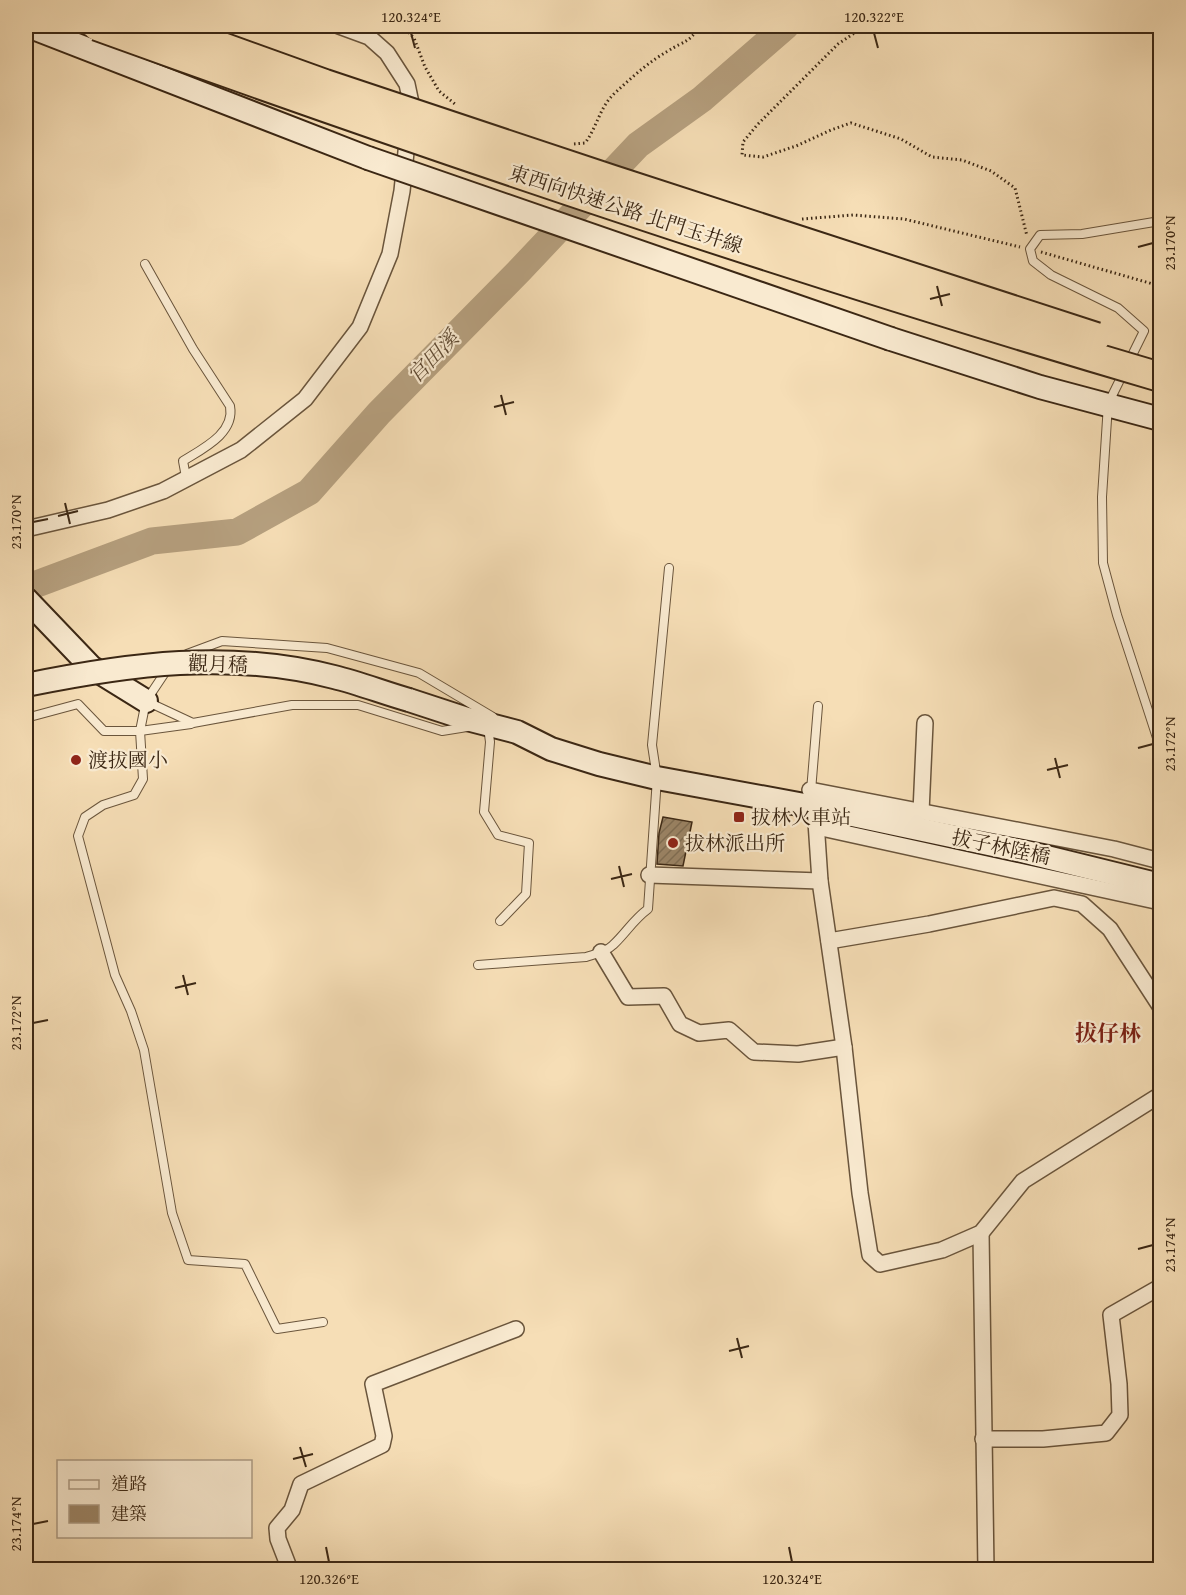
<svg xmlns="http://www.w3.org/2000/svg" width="1186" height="1595" font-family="'Gentium Book Plus','Noto Serif TC',serif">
<defs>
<pattern id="building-hatch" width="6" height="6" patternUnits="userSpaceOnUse" patternTransform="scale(1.5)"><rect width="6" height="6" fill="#9c8668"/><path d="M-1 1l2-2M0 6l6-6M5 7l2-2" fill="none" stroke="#806e54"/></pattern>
</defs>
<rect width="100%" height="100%" fill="#f6deb6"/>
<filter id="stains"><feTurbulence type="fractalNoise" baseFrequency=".00333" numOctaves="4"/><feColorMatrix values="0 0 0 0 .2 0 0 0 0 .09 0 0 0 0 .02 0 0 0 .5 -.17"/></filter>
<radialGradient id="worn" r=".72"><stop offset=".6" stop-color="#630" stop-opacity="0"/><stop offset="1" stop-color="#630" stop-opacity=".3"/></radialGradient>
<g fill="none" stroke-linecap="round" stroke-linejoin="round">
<path stroke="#b6a07f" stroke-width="27" d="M 26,588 L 152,541 L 237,532 L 309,492 L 379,413 L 520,270 L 638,145 L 702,99 L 786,26"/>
</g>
<path fill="url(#building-hatch)" stroke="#3b2714" stroke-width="1.5" d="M 663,817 L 692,822 L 683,866 L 657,864 L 659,833 Z"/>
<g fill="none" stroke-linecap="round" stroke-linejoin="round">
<defs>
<g id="lane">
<path d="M 1160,221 L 1082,234 L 1040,235 L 1030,249 L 1033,261 L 1051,275 L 1118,308 L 1144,331 L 1108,404 L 1102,497 L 1103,563 L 1117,615 L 1160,747"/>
<path d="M 145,264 L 193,349 L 230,406 C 235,433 204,448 183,461 L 186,477"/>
<path d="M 187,654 L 222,641 L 327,648 L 419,673 L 493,717"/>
<path d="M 168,668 L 146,701 L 140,731 L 143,779 L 134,795 L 103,805 L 85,817 L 78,836 L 115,975 L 131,1011 L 144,1050 L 172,1213 L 188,1260 L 245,1264 L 277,1329 L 323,1322"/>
<path d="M 148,702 L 193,723 L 292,705 L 358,705 L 442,731 L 467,727"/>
<path d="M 26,718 L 78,704 L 104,731 L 140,731 L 191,724"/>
<path d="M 488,727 L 490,742 L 484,812 L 498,835 L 529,843 L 526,894 L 500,921"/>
<path d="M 811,791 L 818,706"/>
<path d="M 478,965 L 586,957 C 595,954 606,952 613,945 C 626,933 633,920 648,909 L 657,778 L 652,745 L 669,568"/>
</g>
<g id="street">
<path d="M 26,529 L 108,510 L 163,491 L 241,450 L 305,399 L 360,327 L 390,254 L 402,191 L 411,103 L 407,84 L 387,53 L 369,37 L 339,26"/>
<path d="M 810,790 L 1114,849 L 1160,861"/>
<path d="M 815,807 L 820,881 L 844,1047 L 860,1193 L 870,1255 L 880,1264 L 942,1250 L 981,1233 L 1023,1181 L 1160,1095"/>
<path d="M 921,812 L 925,723"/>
<path d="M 817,827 L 1160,902"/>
<path d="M 649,875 L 820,881"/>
<path d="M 829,941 L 929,924 L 1054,898 L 1082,904 L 1110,929 L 1160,1006"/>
<path d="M 601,952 L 628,997 L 664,996 L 680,1024 L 699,1033 L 729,1030 L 754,1052 L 798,1054 L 844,1047"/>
<path d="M 981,1233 L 986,1570"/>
<path d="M 983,1439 L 1043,1439 L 1106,1433 L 1120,1415 L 1119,1384 L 1111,1315 L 1160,1287"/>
<path d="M 290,1570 L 278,1539 L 277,1528 L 292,1510 L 301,1484 L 382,1445 L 384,1436 L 373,1384 L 516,1329"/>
</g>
<g id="secondary">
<path d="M 28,26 L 368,158"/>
<path d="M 891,339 L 1040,387 L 1160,419"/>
<path d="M 26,599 L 91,667 L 146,701"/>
<path d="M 409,700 L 467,719 L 517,732 L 551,749 L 599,764 L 657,778 L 815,807 L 1022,851 L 1160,885"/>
</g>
</defs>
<use href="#lane" stroke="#6a553c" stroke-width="10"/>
<use href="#street" stroke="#6a553c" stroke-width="18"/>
<use href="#secondary" stroke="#3b2714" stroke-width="26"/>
<g stroke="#3b2714" stroke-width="3" stroke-dasharray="1.5 3" stroke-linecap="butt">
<path d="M 402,26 L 414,38 L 425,67 L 439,91 L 455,104"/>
<path d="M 865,26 L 838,44 L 758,124 L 743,142 L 742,155 L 763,157 L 796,146 L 831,130 L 851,123 L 901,139 L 932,157 L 962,160 L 991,171 L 1015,188 L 1027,236"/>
<path d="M 1147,26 L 1160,32"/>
<path d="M 574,144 L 585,143 C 598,126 599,107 616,92 C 632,77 650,61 668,51 C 685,40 688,44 700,26"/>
<path d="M 802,219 L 853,215 L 904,219 L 1020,247"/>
<path d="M 1041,252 L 1160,286"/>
</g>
<use href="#lane" stroke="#f9ead0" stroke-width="8"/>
<use href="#street" stroke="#f9ead0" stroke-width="15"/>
<use href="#secondary" stroke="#f9ead0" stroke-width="22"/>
<defs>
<g id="secondary-bridge">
<path d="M 368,158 L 891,339"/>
<path d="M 26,685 C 129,664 230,650 334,677 C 359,683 384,693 409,700"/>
</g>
<g id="highway-bridge">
<path d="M 97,26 C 448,153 802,272 1160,377"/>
<path d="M 164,26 L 325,84 L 613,180 L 1096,337"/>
</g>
</defs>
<use href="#secondary-bridge" stroke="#3b2714" stroke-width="26" stroke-linecap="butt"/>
<use href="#highway-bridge" stroke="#3b2714" stroke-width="32" stroke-linecap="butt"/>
<use href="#secondary-bridge" stroke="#f9ead0" stroke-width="22"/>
<use href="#highway-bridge" stroke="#f6deb6" stroke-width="28"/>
</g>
<path fill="none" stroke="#3b2714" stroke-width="2" d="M 411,33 L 415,48M 874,33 L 878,48M 1138,247 L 1153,243M 937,286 L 942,306M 930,299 L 950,294M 501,395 L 506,415M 494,407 L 514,402M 65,503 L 70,524M 58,516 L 78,511M 33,522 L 48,519M 1138,748 L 1153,744M 1055,758 L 1060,778M 1047,770 L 1068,765M 619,866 L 624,887M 611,879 L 632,874M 183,975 L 188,995M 175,988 L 196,983M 33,1023 L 48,1020M 1138,1249 L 1153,1245M 737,1338 L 742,1358M 729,1351 L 749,1346M 300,1447 L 306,1467M 293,1459 L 313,1454M 33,1524 L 48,1521M 326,1547 L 329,1562M 789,1547 L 792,1562"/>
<g fill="#8f2418" stroke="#f9ead0" stroke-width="2">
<circle cx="76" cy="760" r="6"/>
<rect x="733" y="811" width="12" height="12" rx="3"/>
<circle cx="673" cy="843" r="6"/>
</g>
<g text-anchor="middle" stroke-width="4.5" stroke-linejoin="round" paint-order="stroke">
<g font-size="20" fill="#3b2714" stroke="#f9ead0">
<text transform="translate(626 209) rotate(18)" y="7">東西向快速公路 北門玉井線</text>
<text transform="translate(218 664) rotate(2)" y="7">觀月穚</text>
<text transform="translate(1001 847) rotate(12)" y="7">拔子林陸橋</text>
</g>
<g font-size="20" fill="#3b2714" stroke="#f9ead0" text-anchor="start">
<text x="88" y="767">渡拔國小</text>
<text x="751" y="824">拔林火車站</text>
<text x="685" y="850">拔林派出所</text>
</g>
<g font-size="21" font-style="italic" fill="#604b34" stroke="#f9ead0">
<text transform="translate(433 357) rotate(-46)" y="7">官田溪</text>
</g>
<g font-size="22" font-weight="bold" fill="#7a1f14" stroke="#f9ead0">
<text x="1108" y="1041">拔仔林</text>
</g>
</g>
<rect width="1186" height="1595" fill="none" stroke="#f6deb6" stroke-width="66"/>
<rect x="57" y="1460" width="195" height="78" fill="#f9ead0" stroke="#ad9c85" stroke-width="1.5"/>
<rect x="69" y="1480" width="30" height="9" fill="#f9ead0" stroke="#ad9c85" stroke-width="1.5"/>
<text x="111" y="1490" font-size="18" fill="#3b2714">道路</text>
<rect x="69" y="1505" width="30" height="18" fill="#9c8668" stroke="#ad9c85" stroke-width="1.5"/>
<text x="111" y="1520" font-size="18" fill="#3b2714">建築</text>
<rect x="33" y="33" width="1120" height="1529" fill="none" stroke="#3b2714" stroke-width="2"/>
<g font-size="15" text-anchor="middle" fill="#3b2714">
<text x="411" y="22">120.324°E</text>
<text x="874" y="22">120.322°E</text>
<text transform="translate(1170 243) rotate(-90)" y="5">23.170°N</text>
<text transform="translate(16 522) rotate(-90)" y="5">23.170°N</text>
<text transform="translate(1170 744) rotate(-90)" y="5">23.172°N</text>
<text transform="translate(16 1023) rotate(-90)" y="5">23.172°N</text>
<text transform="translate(1170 1245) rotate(-90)" y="5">23.174°N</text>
<text transform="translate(16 1524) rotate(-90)" y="5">23.174°N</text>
<text x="329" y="1584">120.326°E</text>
<text x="792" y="1584">120.324°E</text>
</g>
<rect width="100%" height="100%" filter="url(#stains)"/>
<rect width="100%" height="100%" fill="url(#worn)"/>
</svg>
